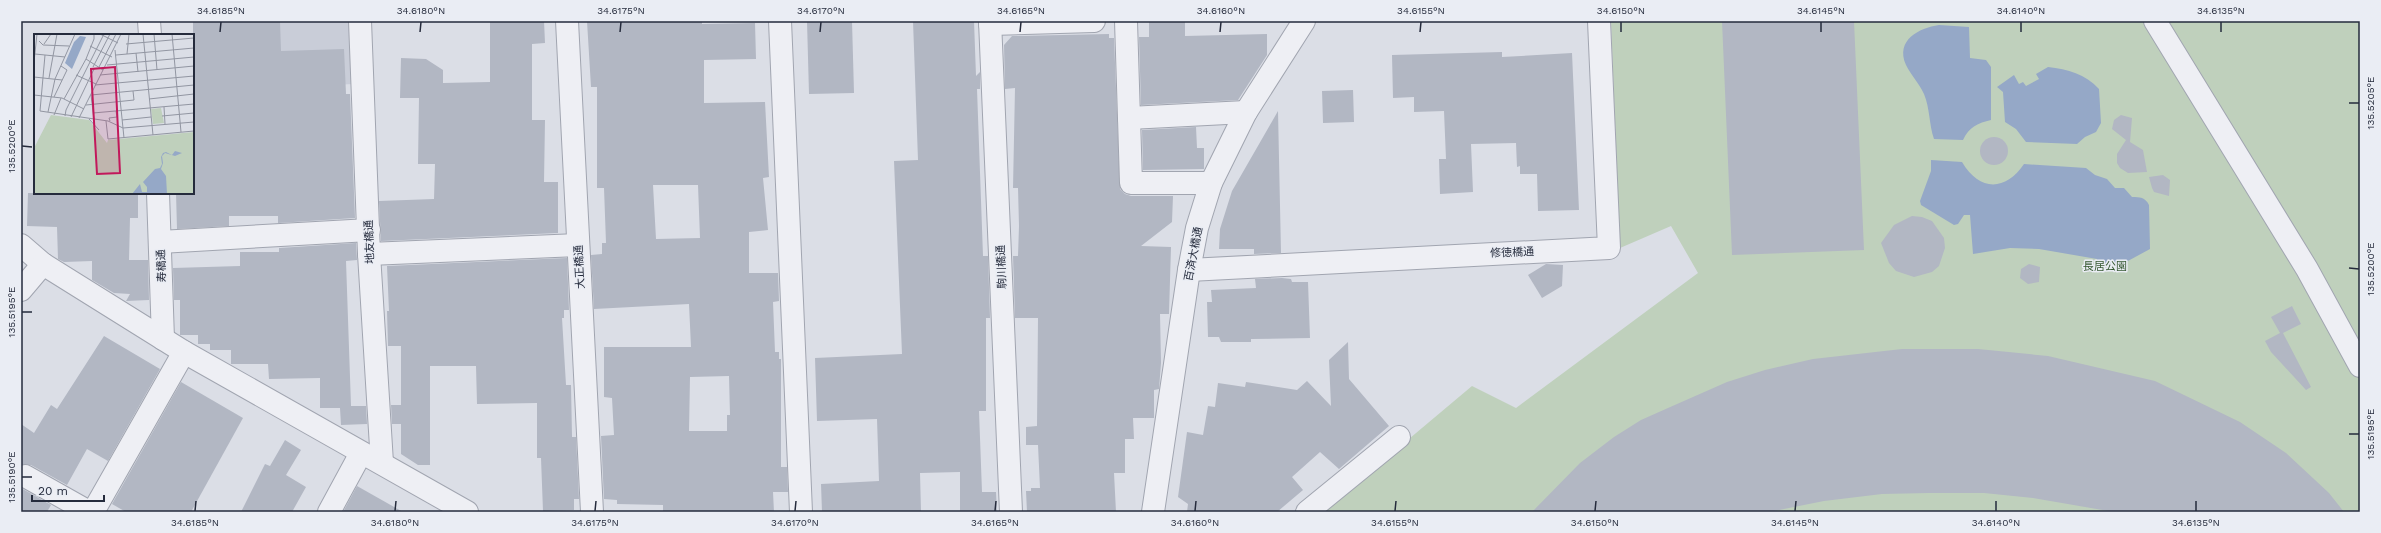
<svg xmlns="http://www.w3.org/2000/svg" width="2381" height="533" font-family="'Work Sans','Noto Sans JP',sans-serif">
<rect width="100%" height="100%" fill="#dbdee6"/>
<path fill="#c9cdd8" d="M 242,21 L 353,21 L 355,84 L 246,88 Z"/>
<path fill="#bfd0bc" d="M 1611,21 L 2360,21 L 2360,512 L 1322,512 L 1472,386 L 1516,408 L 1698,273 L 1671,226 L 1620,248 Z"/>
<g fill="#95a8c7">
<path d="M 1939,25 L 1969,27 L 1970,58 L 1986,60 L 1991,67 L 1991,120 C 1978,123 1969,127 1963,140 L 1934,139 C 1929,125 1930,108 1924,94 C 1919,83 1911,75 1906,65 C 1895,40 1919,28 1939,25 Z"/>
<path d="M 2048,67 C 2068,69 2085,74 2099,89 L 2101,123 L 2096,132 L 2085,137 L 2077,144 L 2026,142 L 2016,129 L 2005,122 L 2003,92 L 1997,87 L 2014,75 L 2019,84 L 2023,82 L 2026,86 L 2039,79 L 2036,74 Z"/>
<path d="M 1931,160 L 1962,162 C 1979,191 2005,192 2024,164 L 2086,168 L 2095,175 L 2107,179 L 2115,188 L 2124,188 L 2132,197 C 2140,197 2145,197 2149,205 L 2150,249 L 2126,262 L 2097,267 L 2097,259 L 2039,249 L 2010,248 L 1973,254 L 1970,215 L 1964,215 L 1958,224 L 1954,225 L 1921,205 L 1920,201 L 1931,171 Z"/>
</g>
<g fill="#b2b7c3" fill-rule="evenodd">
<path d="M 193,21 L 280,21 L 281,51 L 344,49 L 346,94 L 350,94 L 355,218 L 278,223 L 278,216 L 229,216 L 229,226 L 177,229 L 176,193 L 193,193 Z"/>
<path d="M 490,21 L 544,21 L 545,43 L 532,44 L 532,120 L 545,120 L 544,182 L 558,182 L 558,233 L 381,241 L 379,201 L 434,199 L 435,164 L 418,164 L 419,98 L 400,98 L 401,58 L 426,59 L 443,70 L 443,83 L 490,82 Z"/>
<path d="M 587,21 L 702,21 L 702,24 L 755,23 L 756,59 L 704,60 L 704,103 L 765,102 L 769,177 L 763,178 L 768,230 L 749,232 L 749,273 L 778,273 L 779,301 L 773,302 L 775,352 L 779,352 L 779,359 L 781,359 L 781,467 L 787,467 L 788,492 L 773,492 L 774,512 L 663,512 L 663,505 L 617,504 L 617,500 L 604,499 L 601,436 L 614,435 L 612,398 L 604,397 L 604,347 L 691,347 L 689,304 L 594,309 L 591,255 L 602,254 L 602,243 L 606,243 L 604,188 L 597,188 L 597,87 L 591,87 ZM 653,185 L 698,185 L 700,238 L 656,239 ZM 729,376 L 730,415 L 727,415 L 727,431 L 689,431 L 690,377 Z"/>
<path d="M 807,21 L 852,21 L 854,93 L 809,94 Z"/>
<path d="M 913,21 L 974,21 L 976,76 L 980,72 L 980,89 L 977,89 L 983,256 L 988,256 L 990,318 L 986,318 L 986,411 L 979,411 L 982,492 L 996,492 L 997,512 L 960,512 L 960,472 L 920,473 L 921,512 L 822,512 L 821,484 L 879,481 L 877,419 L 817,421 L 815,358 L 902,354 L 894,161 L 918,160 Z"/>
<path d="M 1149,21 L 1185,21 L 1185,36 L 1267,34 L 1267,55 L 1238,100 L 1141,105 L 1139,37 L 1149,37 Z"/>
<path d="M 1722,21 L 1854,21 L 1864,250 L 1732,255 Z"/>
<path d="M 1109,34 L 1109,38 L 1114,38 L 1120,189 L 1125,194 L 1131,196 L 1173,196 L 1172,222 L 1141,246 L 1171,247 L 1169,314 L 1160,314 L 1161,363 L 1159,389 L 1154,390 L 1154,418 L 1133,418 L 1134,439 L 1125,439 L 1125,473 L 1114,473 L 1116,512 L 1027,512 L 1026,491 L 1031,491 L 1031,488 L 1040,488 L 1038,445 L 1026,445 L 1026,427 L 1037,426 L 1038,318 L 1015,318 L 1013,256 L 1018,256 L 1019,226 L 1018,188 L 1013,188 L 1015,88 L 1005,89 L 1004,45 L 1012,36 Z"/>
<path d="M 1502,52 L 1502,57 L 1572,53 L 1579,210 L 1538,211 L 1537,174 L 1520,174 L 1520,166 L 1517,167 L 1516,143 L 1471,144 L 1473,192 L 1440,194 L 1439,159 L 1446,159 L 1444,111 L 1414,112 L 1414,97 L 1393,98 L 1392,55 Z"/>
<path d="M 1353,90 L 1354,122 L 1323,123 L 1322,91 Z"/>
<path d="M 1278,111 L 1281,253 L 1254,254 L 1254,249 L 1219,249 L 1220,229 L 1232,191 Z"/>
<path d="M 2121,115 L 2132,118 L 2130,142 L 2143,150 L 2147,172 L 2128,173 L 2120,168 L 2117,163 L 2117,154 L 2126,140 L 2112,129 L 2114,120 Z"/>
<path d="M 1196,127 L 1197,148 L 1204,148 L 1204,169 L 1143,170 L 1142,130 Z"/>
<circle cx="1994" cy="151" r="14"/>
<path d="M 2163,175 L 2170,180 L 2169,196 L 2154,192 L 2152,188 L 2149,177 Z"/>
<path d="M 28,193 L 138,194 L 138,218 L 130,218 L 129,260 L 148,260 L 149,300 L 126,301 L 130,294 L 114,293 L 92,280 L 92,261 L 64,262 L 58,259 L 57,227 L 27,226 Z"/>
<path d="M 1912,216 L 1922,217 L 1932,221 L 1944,238 L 1945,248 L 1939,266 L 1932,272 L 1914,277 L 1896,271 L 1889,263 L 1881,243 L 1894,225 Z"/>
<path d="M 356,243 L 357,260 L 346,261 L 351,406 L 366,406 L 367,424 L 341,425 L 340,408 L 320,408 L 320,378 L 269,379 L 268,364 L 231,364 L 231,350 L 210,350 L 210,344 L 198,344 L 198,335 L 180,335 L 180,300 L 174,300 L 173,268 L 240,266 L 240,252 L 279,252 L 279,248 Z"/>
<path d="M 567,258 L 569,310 L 564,310 L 564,318 L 562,318 L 566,385 L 571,385 L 572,437 L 576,437 L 579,499 L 574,499 L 574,510 L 543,511 L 541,458 L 537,458 L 537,403 L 477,404 L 476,366 L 430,366 L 430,465 L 418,465 L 401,454 L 401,424 L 392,424 L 391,405 L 401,405 L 401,346 L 388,346 L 387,311 L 389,311 L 387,266 Z"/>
<path d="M 1546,264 L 1563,265 L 1562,286 L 1542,298 L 1528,275 Z"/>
<path d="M 2029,264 L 2040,267 L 2039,282 L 2028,284 L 2020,278 L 2021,269 Z"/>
<path d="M 1282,278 L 1291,279 L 1292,282 L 1308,282 L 1310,338 L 1251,339 L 1251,342 L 1221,342 L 1219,337 L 1208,337 L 1207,302 L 1212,302 L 1211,290 L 1256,288 L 1255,279 Z"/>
<path d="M 2292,306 L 2301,324 L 2283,333 L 2311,387 L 2306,390 L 2271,352 L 2265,341 L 2280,333 L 2271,317 Z"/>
<path d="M 104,336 L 160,369 L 108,461 L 87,449 L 67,485 L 31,465 L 21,465 L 21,424 L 34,433 L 51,405 L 57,409 Z"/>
<path d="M 1348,342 L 1349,379 L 1389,426 L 1339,469 L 1320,452 L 1292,477 L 1303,490 L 1277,512 L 1187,512 L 1188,504 L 1178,497 L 1187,432 L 1203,435 L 1208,406 L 1215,407 L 1218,383 L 1245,387 L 1246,382 L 1297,390 L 1307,381 L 1331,406 L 1329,360 Z"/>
<path d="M 1902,349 L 1978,349 L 2048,356 L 2155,381 L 2240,422 L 2286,453 L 2329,493 L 2344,512 L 2114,512 L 2033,498 L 1984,493 L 1929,493 L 1882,494 L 1824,501 L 1769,512 L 1532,512 L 1580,463 L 1614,437 L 1641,420 L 1668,408 L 1727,382 L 1765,370 L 1813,359 Z"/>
<path d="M 181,382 L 243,418 L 191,512 L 126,512 L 112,504 Z"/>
<path d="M 285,440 L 301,450 L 286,475 L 306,487 L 292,512 L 241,512 L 265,464 L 270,466 Z"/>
<path d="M 357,486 L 403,512 L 343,512 Z"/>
<path d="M 21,488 L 51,505 L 47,512 L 21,512 Z"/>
</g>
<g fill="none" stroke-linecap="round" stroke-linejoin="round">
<defs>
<g id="minor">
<path d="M 149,21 L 150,35"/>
<path d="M 360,21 L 369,254 L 382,463"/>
<path d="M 567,21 L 592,512"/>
<path d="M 780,21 L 801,512"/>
<path d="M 990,21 L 1011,512"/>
<path d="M 1126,21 L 1131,183 L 1211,183"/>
<path d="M 2155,21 L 2307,269 L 2360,366"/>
<path d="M 990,24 L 1094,21"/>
<path d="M 1129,118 L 1246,112"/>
<path d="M 158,193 L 163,339"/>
<path d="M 160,242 L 369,230"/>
<path d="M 21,245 L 43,264 L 184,352 L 467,512"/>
<path d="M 369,254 L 578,245"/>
<path d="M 1189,270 L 1609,248 L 1599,21"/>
<path d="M 21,290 L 43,264"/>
<path d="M 25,476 L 89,512"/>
<path d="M 93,512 L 184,352"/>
<path d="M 329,512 L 361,453"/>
<path d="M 1153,512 L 1189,270 L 1197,228 L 1211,183 L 1246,112 L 1304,21"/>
<path d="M 1307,512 L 1399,437"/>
</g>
</defs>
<use href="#minor" stroke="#a1a5b0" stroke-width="24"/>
<use href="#minor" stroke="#eeeff4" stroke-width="22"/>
</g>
<path fill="none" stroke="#252b3c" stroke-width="1.5" d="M 220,32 L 221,22M 420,32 L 421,22M 620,32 L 621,22M 820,32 L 821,22M 1020,32 L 1021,22M 1220,32 L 1221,22M 1420,32 L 1421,22M 1621,32 L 1621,22M 1821,32 L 1821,22M 2021,32 L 2021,22M 2221,32 L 2221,22M 2349,103 L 2359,103M 22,146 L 32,147M 2349,268 L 2359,269M 22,312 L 32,312M 2349,434 L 2359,434M 22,477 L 32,477M 195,511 L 196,501M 395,511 L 396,501M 595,511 L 596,501M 795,511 L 796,501M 995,511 L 996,501M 1195,511 L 1196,501M 1395,511 L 1396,501M 1595,511 L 1596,501M 1795,511 L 1796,501M 1996,511 L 1996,501M 2196,511 L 2196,501"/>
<g text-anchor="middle" stroke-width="3" stroke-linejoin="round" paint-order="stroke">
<g font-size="11" fill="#252b3c" stroke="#eaedf4">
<text transform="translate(369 242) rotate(-92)" y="4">地友橋通</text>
<text transform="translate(1512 252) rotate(-2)" y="4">修徳橋通</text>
<text transform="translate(1193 254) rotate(-79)" y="4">百済大橋通</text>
<text transform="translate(161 266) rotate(-92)" y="4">寿橋通</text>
<text transform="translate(579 267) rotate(-93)" y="4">大正橋通</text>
<text transform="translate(1001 267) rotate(-92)" y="4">駒川橋通</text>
</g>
<g font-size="11" fill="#365832" stroke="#eaedf4">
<text x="2105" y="270">長居公園</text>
</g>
</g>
<g transform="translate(34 34)">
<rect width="160" height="160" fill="#dbdee6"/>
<path d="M 127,74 L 130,89 L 119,90 L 117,75 ZM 17,81 L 55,86 L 73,109 L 74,106 L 160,98 L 160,160 L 0,160 L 0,114 Z" fill="#bfd0bc"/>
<path d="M 46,2 L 52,3 L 38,35 L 31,29 L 40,8 ZM 141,117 L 148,119 L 141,122 L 131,119 L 128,122 L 129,129 L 127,135 L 132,142 L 133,160 L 98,160 L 106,150 L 108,158 L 113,158 L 113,153 L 109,148 L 121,135 L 126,134 L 128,130 L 127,123 L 129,119 L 132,118 L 138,121 Z" fill="#95a8c7"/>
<path fill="none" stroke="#9296a2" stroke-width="1" d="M 66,0 L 84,9M 109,0 L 119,101M 120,0 L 123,36M 138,0 L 147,98M 5,7 L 9,11 L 35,12M 10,10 L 17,0M 92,10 L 160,4M 56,12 L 78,23M 81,16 L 90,104M 102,19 L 104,38M 1,20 L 31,23M 93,20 L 95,0M 11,21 L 6,77 L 74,87 L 89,94 L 160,88M 82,21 L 160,14M 52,25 L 69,36M 0,28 L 3,0M 73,31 L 160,23M 59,33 L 76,0M 65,33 L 82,0M 42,41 L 62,50M 66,41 L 160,32M 0,43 L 28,46M 15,44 L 23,0M 61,51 L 160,42M 0,61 L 28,64 L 50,75M 57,61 L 160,51M 57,61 L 60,86M 20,63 L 33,36 L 27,32M 30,65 L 52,25 L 60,5 L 60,0M 115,65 L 160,60M 52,71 L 100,66 L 99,57M 130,73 L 131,90M 14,78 L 21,45 L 41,0M 59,79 L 160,70M 20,81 L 27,64M 31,82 L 32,76 L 70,0M 128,82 L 160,79M 37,83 L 60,35M 45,84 L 87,0M 55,85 L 65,96M 88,86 L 117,83M 72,87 L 74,105 L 160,97M 76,87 L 75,84 L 83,83 L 82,77"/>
<path fill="#c2185b" fill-opacity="0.15" stroke="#c2185b" stroke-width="2" d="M 81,33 L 86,139 L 63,140 L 57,35 Z"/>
<rect width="160" height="160" fill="none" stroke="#252b3c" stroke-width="2"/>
</g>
<rect width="2381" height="533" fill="none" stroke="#eaedf4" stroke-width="44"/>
<path d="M32 495v6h72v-6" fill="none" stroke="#252b3c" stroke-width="2"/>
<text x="38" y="495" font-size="12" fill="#252b3c" stroke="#eaedf4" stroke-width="3" paint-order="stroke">20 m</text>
<rect x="22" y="22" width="2337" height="489" fill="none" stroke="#252b3c" stroke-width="1.5"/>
<g font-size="10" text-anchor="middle" fill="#252b3c">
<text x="221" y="14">34.6185°N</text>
<text x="421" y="14">34.6180°N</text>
<text x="621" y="14">34.6175°N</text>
<text x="821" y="14">34.6170°N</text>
<text x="1021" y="14">34.6165°N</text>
<text x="1221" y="14">34.6160°N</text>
<text x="1421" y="14">34.6155°N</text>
<text x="1621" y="14">34.6150°N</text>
<text x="1821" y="14">34.6145°N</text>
<text x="2021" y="14">34.6140°N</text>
<text x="2221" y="14">34.6135°N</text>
<text transform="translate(2370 103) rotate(-90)" y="4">135.5205°E</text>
<text transform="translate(11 146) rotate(-90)" y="4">135.5200°E</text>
<text transform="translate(2370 269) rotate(-90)" y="4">135.5200°E</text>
<text transform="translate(11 312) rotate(-90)" y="4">135.5195°E</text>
<text transform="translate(2370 434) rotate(-90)" y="4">135.5195°E</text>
<text transform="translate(11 477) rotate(-90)" y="4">135.5190°E</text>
<text x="195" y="526">34.6185°N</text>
<text x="395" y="526">34.6180°N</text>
<text x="595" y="526">34.6175°N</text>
<text x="795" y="526">34.6170°N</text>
<text x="995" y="526">34.6165°N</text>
<text x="1195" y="526">34.6160°N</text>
<text x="1395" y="526">34.6155°N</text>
<text x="1595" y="526">34.6150°N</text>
<text x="1795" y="526">34.6145°N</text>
<text x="1996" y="526">34.6140°N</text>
<text x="2196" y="526">34.6135°N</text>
</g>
</svg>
